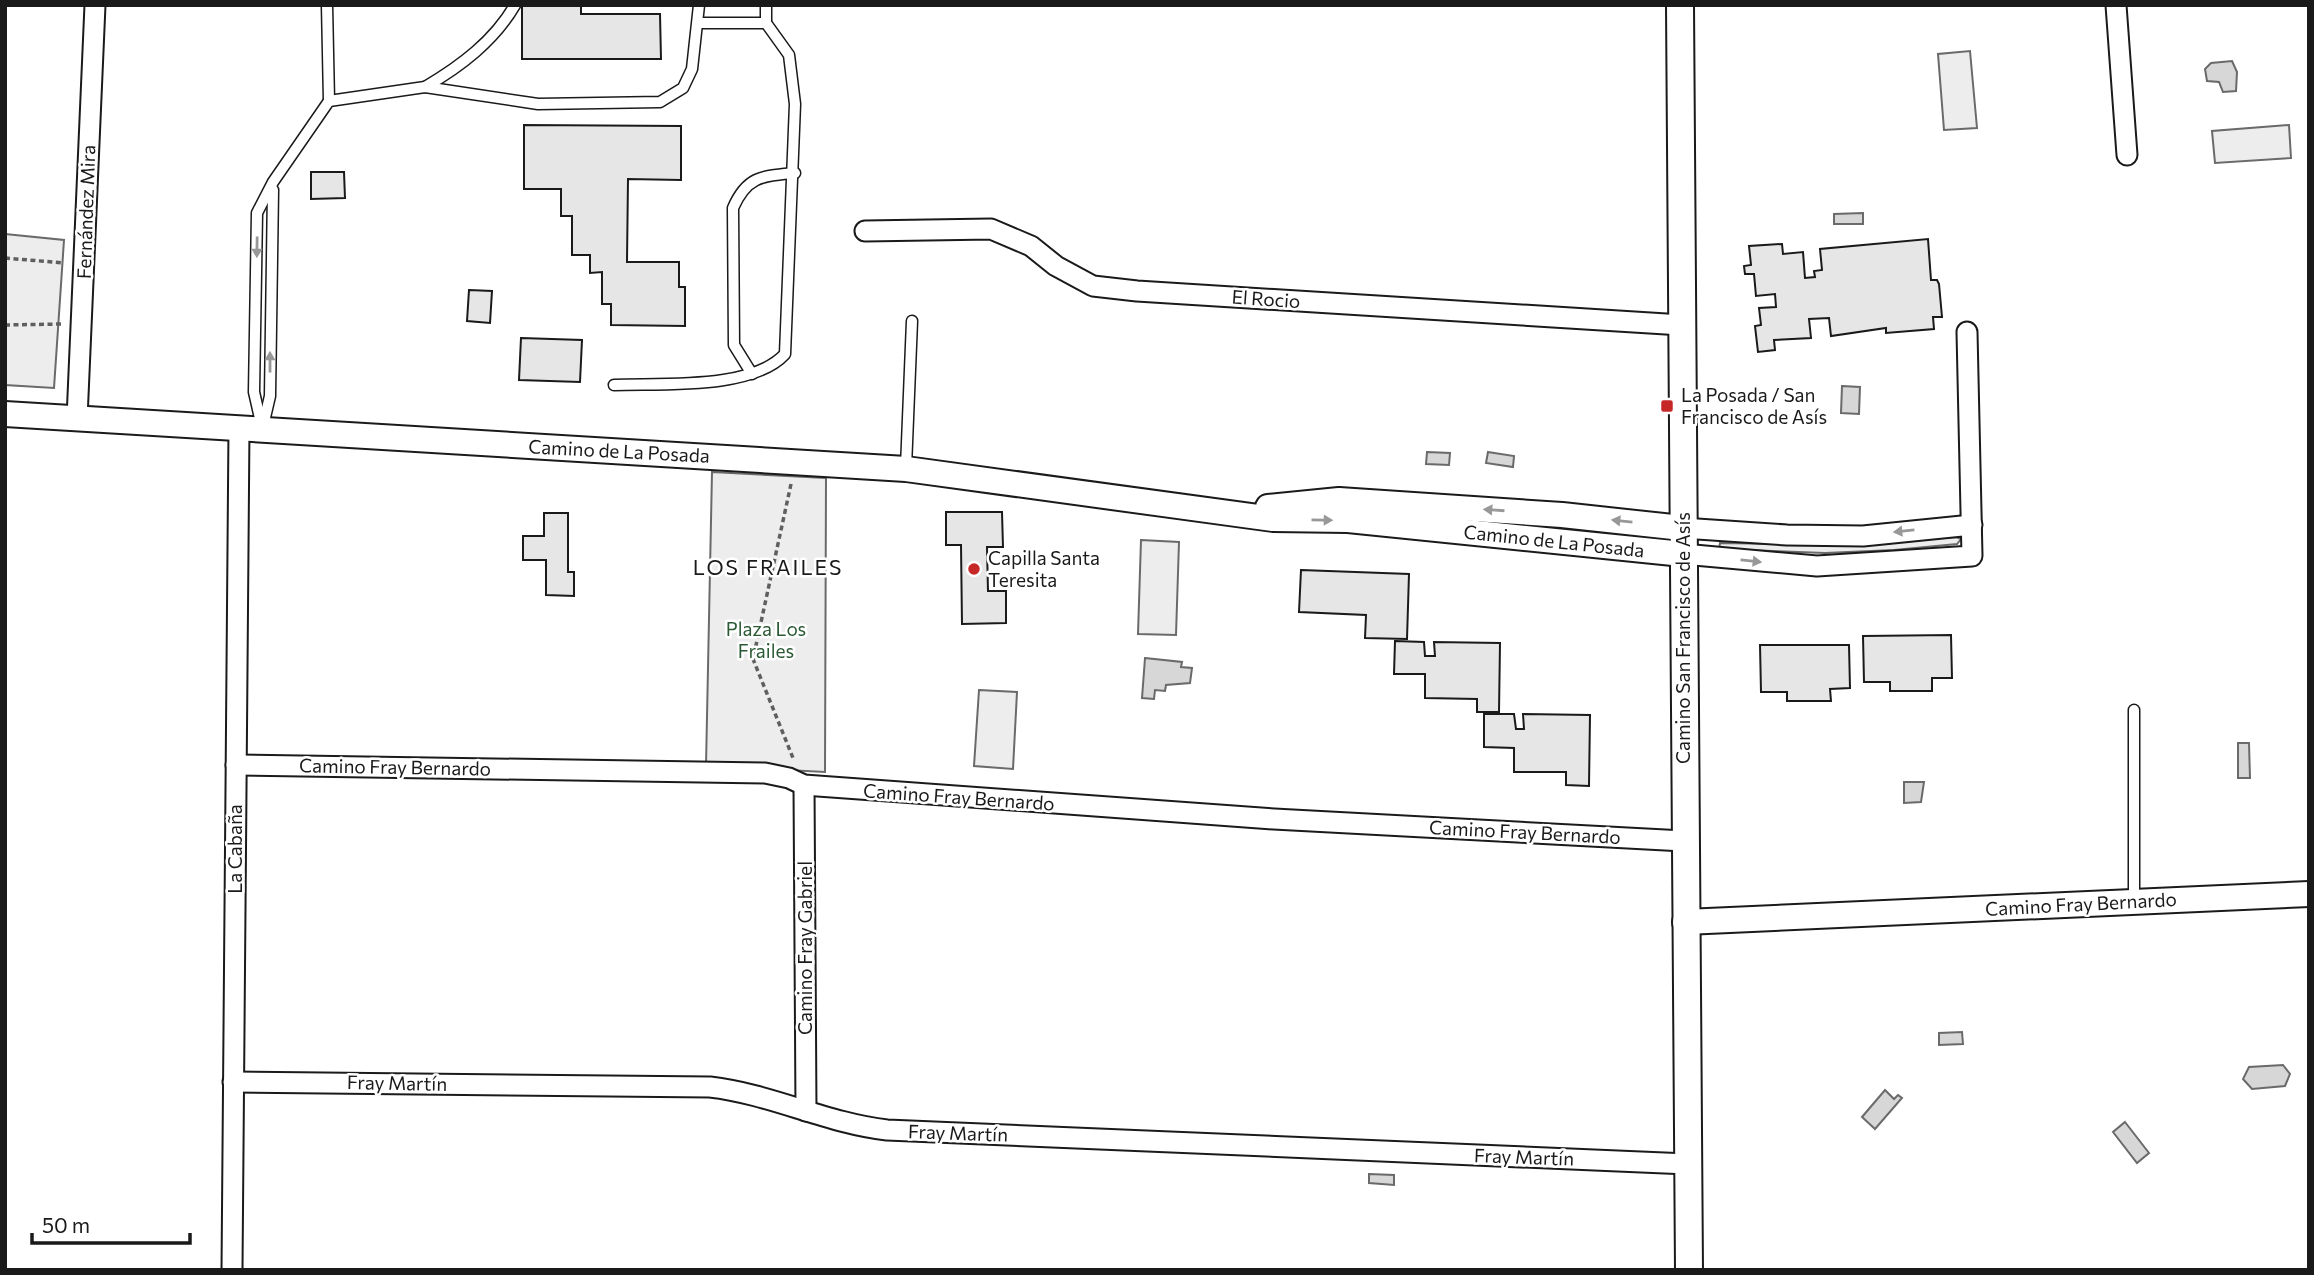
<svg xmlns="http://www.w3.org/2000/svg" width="2314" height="1275" font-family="Commissioner,sans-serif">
<rect width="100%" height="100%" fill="#fff"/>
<g fill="#ededed" stroke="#6a6a6a" stroke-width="2">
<path d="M 1970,51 L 1977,128 L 1944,130 L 1938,54 Z"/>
<path d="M 2289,125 L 2291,158 L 2215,163 L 2212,131 Z"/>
<path d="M 5,234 L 64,240 L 54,388 L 5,385 Z"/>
<path d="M 712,472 L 826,478 L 825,772 L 706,766 Z"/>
<path d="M 1956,537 L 1961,539 L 1957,544 L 1894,550 L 1825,553 L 1719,549 L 1720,543 L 1846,545 Z"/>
<path d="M 1141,540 L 1179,542 L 1176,635 L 1138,634 Z"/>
<path d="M 979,690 L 1017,692 L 1013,769 L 974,766 Z"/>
</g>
<g fill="#d7d7d7" stroke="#6a6a6a" stroke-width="2">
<path d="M 2232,61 L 2237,72 L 2236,91 L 2223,92 L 2219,82 L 2207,81 L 2205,69 L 2211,63 Z"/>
<path d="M 1863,213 L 1863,224 L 1834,224 L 1834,214 Z"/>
<path d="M 1842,386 L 1860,387 L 1859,414 L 1841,413 Z"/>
<path d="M 1427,452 L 1450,453 L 1449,465 L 1426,464 Z"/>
<path d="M 1488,452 L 1514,456 L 1513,467 L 1486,463 Z"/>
<path d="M 1145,658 L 1182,662 L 1181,667 L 1192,668 L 1190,683 L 1166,685 L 1165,691 L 1155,690 L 1154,699 L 1142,698 Z"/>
<path d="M 2238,743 L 2249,743 L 2250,778 L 2238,778 Z"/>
<path d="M 1904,782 L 1924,782 L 1921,802 L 1904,803 Z"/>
<path d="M 1962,1032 L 1963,1044 L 1939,1045 L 1939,1033 Z"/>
<path d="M 2283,1065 L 2290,1074 L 2285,1086 L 2252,1089 L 2243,1079 L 2249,1067 Z"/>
<path d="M 1885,1090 L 1894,1099 L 1898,1095 L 1902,1098 L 1875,1129 L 1862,1117 Z"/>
<path d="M 2125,1122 L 2149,1153 L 2137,1163 L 2113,1132 Z"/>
<path d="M 1369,1174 L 1394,1175 L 1394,1185 L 1369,1183 Z"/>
</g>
<g fill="#e6e6e6" stroke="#1a1a1a" stroke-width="2">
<path d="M 522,5 L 581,5 L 581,14 L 660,14 L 661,59 L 522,59 Z"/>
<path d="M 524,125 L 681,126 L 681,180 L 628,179 L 627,262 L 679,262 L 679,287 L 685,287 L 685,326 L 611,325 L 611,304 L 602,304 L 602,272 L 590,273 L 590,255 L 572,255 L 572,216 L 561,216 L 561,189 L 524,189 Z"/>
<path d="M 311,172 L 344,172 L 345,198 L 311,199 Z"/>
<path d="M 1928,239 L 1931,280 L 1937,280 L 1939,284 L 1942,317 L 1933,317 L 1934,329 L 1886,333 L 1886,328 L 1831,336 L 1829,318 L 1809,319 L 1811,338 L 1774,340 L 1775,350 L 1758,352 L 1755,326 L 1761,325 L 1759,308 L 1776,307 L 1775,294 L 1756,296 L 1754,274 L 1745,274 L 1744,266 L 1751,265 L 1749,246 L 1782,244 L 1783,254 L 1803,252 L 1805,278 L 1815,277 L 1814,271 L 1822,270 L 1820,249 Z"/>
<path d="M 469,290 L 492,291 L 490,323 L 467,321 Z"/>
<path d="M 521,338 L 582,340 L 580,382 L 519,380 Z"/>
<path d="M 946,512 L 1002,512 L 1003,547 L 987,547 L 988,591 L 1006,591 L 1006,623 L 962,624 L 961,545 L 946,545 Z"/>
<path d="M 544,513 L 568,513 L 568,572 L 574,572 L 574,596 L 546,595 L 546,560 L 523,560 L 523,536 L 544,536 Z"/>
<path d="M 1301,570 L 1409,574 L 1407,639 L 1365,638 L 1366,615 L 1299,612 Z"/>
<path d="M 1951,635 L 1952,678 L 1932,678 L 1932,691 L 1890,691 L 1890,682 L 1864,682 L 1863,636 Z"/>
<path d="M 1395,641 L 1424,642 L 1425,656 L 1435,656 L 1434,642 L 1500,643 L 1499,712 L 1477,712 L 1477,699 L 1425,698 L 1425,674 L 1394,674 Z"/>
<path d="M 1760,645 L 1849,645 L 1850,688 L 1830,689 L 1831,701 L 1787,701 L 1787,692 L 1761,692 Z"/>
<path d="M 1484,714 L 1514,714 L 1516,729 L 1524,729 L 1523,714 L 1590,715 L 1589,786 L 1566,785 L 1566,772 L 1514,772 L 1514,748 L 1484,747 Z"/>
</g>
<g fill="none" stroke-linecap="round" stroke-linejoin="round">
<defs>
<g id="service">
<path d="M 327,5 L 329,101"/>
<path d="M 698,23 L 766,23 L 766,5"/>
<path d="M 425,87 C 461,66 494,41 515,5"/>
<path d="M 752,374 L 734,345 L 733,208 C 747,176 762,176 795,173"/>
<path d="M 614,385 C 662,383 752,390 785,354 L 795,104 L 789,55 L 766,23"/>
<path d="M 263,426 L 270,396 L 273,190"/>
<path d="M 262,427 L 254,392 L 257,213 L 273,182 L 329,101 L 425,87 L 538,104 L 660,102 L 683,88 L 692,69 L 699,5"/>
<path d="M 906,467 L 912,321"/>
<path d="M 2134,902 L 2134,710"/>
</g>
<g id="minor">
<path d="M 2116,5 L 2127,155"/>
<path d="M 865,231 L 991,229 L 1031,246 L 1056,266 L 1093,286 L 1137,291 L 1682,325"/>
<path d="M 77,419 L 95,5"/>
<path d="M 1682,528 L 1787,535 L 1863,536 L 1972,525"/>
<path d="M 1683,554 L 1817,566 L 1972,556 L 1967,332"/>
<path d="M 236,765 L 765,773 L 789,778 L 804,785 L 1274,819 L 1684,841"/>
<path d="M 804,785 L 806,1111"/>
<path d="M 233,1082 L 710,1087 C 771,1094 826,1123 887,1130 L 1688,1164"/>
<path d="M 232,1270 L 239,428"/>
</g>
<g id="tertiary">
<path d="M 5,414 L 906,469 L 1273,519 L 1348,520 L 1683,554"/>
<path d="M 1268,507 L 1339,500 L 1562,515 L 1682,528"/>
<path d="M 1685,922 L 2309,894"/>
</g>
<path id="secondary" d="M 1680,5 L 1689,1270"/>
</defs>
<use href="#service" stroke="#1a1a1a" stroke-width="13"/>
<use href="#minor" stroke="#1a1a1a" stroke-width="23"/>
<use href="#tertiary" stroke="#1a1a1a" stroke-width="28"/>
<use href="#secondary" stroke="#1a1a1a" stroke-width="30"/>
<g stroke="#5f5f5f" stroke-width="3.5" stroke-dasharray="5 3.5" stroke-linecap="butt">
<path d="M 5,258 L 64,263"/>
<path d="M 5,325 L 62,324"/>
<path d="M 791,484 L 753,659 L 793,758"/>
</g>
<use href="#service" stroke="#fff" stroke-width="10"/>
<use href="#minor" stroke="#fff" stroke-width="19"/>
<use href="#tertiary" stroke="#fff" stroke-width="24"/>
<use href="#secondary" stroke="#fff" stroke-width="26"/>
</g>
<defs><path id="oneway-solid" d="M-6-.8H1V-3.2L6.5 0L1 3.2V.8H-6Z" transform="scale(1.75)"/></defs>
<g fill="#989898">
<use href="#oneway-solid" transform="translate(257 247) rotate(91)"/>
<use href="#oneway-solid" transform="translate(270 362) rotate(-90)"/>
<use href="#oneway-solid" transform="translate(1494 510) rotate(-176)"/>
<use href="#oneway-solid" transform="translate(1322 520) rotate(1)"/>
<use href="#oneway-solid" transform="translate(1622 521) rotate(-174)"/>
<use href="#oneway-solid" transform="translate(1904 531) rotate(174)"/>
<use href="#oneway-solid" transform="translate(1751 561) rotate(6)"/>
</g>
<g fill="#c62828" stroke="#fff" stroke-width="2.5">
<rect x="1660" y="399" width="14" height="14" rx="3.5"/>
<circle cx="974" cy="569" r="7"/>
</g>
<g text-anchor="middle" stroke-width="5" stroke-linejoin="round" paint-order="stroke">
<g font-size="19" fill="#1a1a1a" stroke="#fff">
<text transform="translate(86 212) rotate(-88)" y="7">Fernández Mira</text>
<text transform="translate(1266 299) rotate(4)" y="7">El Rocio</text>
<text transform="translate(619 451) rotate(3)" y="7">Camino de La Posada</text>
<text transform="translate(1554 541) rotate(6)" y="7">Camino de La Posada</text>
<text transform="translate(1683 638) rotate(-90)" y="7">Camino San Francisco de Asís</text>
<text transform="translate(395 767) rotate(1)" y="7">Camino Fray Bernardo</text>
<text transform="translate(959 797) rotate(4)" y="7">Camino Fray Bernardo</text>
<text transform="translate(1525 832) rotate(3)" y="7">Camino Fray Bernardo</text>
<text transform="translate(235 849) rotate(-90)" y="7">La Cabaña</text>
<text transform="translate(2081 904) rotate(-3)" y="7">Camino Fray Bernardo</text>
<text transform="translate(805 948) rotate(-90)" y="7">Camino Fray Gabriel</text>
<text transform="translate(397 1083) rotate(1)" y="7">Fray Martín</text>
<text transform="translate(958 1133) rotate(2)" y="7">Fray Martín</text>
<text transform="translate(1524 1157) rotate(2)" y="7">Fray Martín</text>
</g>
<g font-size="19" fill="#1a1a1a" stroke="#fff" text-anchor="start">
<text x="1681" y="402">La Posada / San<tspan x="1681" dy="22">Francisco de Asís</tspan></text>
<text x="988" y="565">Capilla Santa<tspan x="988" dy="22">Teresita</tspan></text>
</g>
<g font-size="19" fill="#2b5a34" stroke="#fff">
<text x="766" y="636">Plaza Los<tspan x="766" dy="22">Frailes</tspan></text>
</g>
<g font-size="21" letter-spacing="2" fill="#1a1a1a" stroke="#fff">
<text x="768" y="575">LOS FRAILES</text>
</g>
</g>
<rect width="2314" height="1275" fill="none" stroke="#1a1a1a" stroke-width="14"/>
<path d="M32 1233v10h158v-10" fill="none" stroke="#1a1a1a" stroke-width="3.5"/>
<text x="42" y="1233" font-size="21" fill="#1a1a1a" stroke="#ffffff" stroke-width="5" paint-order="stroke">50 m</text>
</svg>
